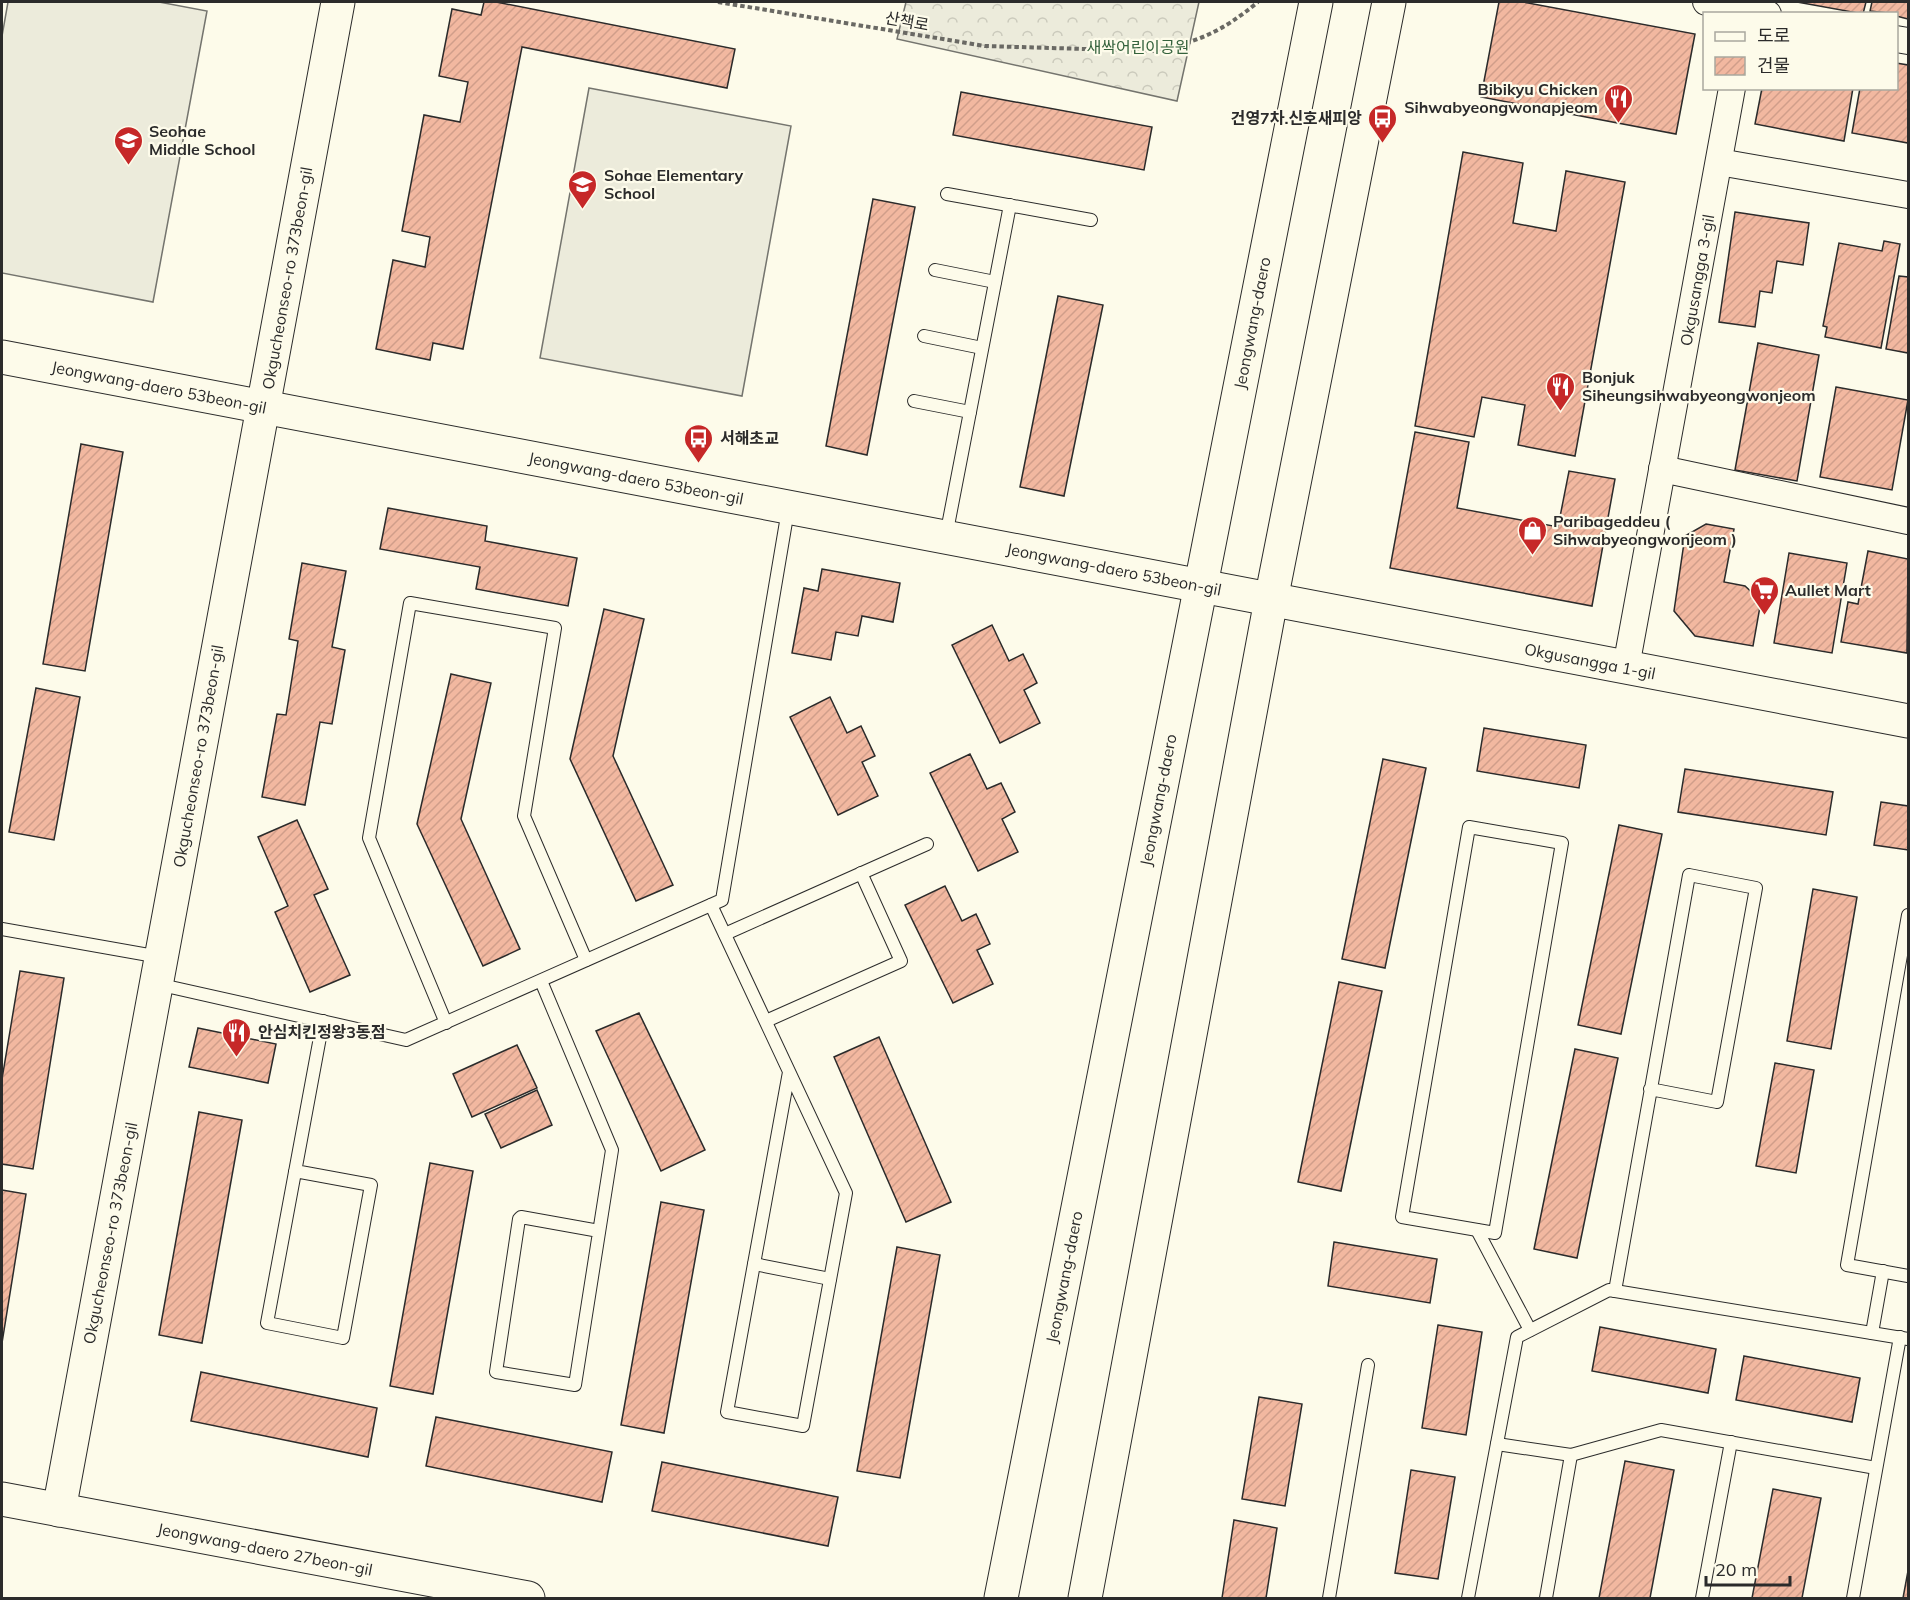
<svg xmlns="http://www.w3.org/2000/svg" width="1910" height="1600" font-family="Mulish,'Noto Sans KR',sans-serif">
<defs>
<pattern id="forest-crowns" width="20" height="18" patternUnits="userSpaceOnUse" patternTransform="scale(1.5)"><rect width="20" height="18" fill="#ecebdb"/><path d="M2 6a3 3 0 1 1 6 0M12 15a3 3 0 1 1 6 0" fill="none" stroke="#cbcabc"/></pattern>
<pattern id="building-hatch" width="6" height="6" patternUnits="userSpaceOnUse" patternTransform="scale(1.5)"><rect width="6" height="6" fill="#f2b8a0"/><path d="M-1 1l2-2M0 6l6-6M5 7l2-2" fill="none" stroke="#d09e8a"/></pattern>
</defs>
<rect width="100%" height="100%" fill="#fdfbea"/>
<path fill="url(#forest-crowns)" stroke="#74746e" stroke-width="1.5" d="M 906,2 L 1199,2 L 1177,101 L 897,39 Z"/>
<g fill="#ecebdb" stroke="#74746e" stroke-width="1.5">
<path d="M 8,2 L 159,2 L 207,11 L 153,302 L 2,273 L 2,36 Z"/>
<path d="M 589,88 L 791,126 L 742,396 L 540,358 Z"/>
</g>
<g fill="url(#building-hatch)" stroke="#2b2b2b" stroke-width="1.5">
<path d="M 484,2 L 496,2 L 735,49 L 727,88 L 522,47 L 463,349 L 433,343 L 430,360 L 376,349 L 393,260 L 425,267 L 430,237 L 402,231 L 424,115 L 460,122 L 468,82 L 439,76 L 452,9 L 481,15 Z"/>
<path d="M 1499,2 L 1523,2 L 1695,34 L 1676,134 L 1481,97 Z"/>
<path d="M 1797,2 L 1866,2 L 1863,14 Z"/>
<path d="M 1872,2 L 1908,2 L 1908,19 L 1896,16 L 1896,14 L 1870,11 Z"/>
<path d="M 1896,63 L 1908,65 L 1908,143 L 1852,133 L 1860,88 L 1896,88 Z"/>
<path d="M 1762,88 L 1853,88 L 1844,141 L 1755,124 Z"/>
<path d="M 961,92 L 1152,127 L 1144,170 L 953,135 Z"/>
<path d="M 1463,152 L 1523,163 L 1513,223 L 1556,231 L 1566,171 L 1625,182 L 1575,456 L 1518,445 L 1525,405 L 1482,397 L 1474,437 L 1415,426 Z"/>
<path d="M 873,199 L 915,207 L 867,455 L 826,446 Z"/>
<path d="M 1735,212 L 1809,223 L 1803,265 L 1777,261 L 1772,293 L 1760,291 L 1755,327 L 1719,322 Z"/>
<path d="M 1884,241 L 1900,244 L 1881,348 L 1825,337 L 1827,327 L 1823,326 L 1839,243 L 1882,251 Z"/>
<path d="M 1899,276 L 1908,277 L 1908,353 L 1886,349 Z"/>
<path d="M 1058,296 L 1103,305 L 1064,496 L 1020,487 Z"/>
<path d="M 1758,343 L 1819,355 L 1797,481 L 1735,470 Z"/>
<path d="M 1836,387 L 1908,400 L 1892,490 L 1820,477 Z"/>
<path d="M 1415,432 L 1469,442 L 1457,508 L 1558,527 L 1569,471 L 1615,479 L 1592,606 L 1390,568 Z"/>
<path d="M 81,444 L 123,452 L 85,671 L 43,664 Z"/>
<path d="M 388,508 L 487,526 L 485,541 L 577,558 L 568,606 L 476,589 L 480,567 L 380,549 Z"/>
<path d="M 1706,524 L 1734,529 L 1724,582 L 1745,586 L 1761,601 L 1753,646 L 1695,636 L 1674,611 L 1685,536 Z"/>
<path d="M 1868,551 L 1908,559 L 1907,653 L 1841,642 L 1848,602 L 1858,604 Z"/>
<path d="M 1789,553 L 1847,563 L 1832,653 L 1774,643 Z"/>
<path d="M 302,563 L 346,571 L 332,647 L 345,650 L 332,724 L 320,722 L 305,805 L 262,797 L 277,714 L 286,715 L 298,641 L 289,639 Z"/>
<path d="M 822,569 L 900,583 L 893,622 L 862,616 L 858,636 L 836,632 L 831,660 L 792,653 L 804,588 L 818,591 Z"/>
<path d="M 604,609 L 644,619 L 613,756 L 673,885 L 636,901 L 570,759 Z"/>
<path d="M 992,625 L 1009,661 L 1023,654 L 1037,683 L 1024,690 L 1040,723 L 1000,743 L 952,645 Z"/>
<path d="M 451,674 L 491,683 L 461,819 L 520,949 L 483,966 L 417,824 Z"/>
<path d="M 36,688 L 80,697 L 54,840 L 9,832 Z"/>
<path d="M 830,697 L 847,733 L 861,726 L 875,756 L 862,762 L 878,796 L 838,815 L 790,717 Z"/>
<path d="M 1484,728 L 1586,745 L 1579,788 L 1477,771 Z"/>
<path d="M 970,754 L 987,789 L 1001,783 L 1015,812 L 1002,819 L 1018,852 L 978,871 L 930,773 Z"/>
<path d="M 1383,759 L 1426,768 L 1385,968 L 1342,959 Z"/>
<path d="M 1685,769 L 1833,792 L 1826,835 L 1678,812 Z"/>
<path d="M 1881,802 L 1908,806 L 1908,850 L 1874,845 Z"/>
<path d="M 297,820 L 328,889 L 314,895 L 350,975 L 310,992 L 275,912 L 288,906 L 258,837 Z"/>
<path d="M 1619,825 L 1662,834 L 1621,1034 L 1578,1025 Z"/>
<path d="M 945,886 L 962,921 L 976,914 L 990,944 L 977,950 L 993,984 L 953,1003 L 905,905 Z"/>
<path d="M 1813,889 L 1857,897 L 1831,1049 L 1787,1041 Z"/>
<path d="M 20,971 L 64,978 L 33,1169 L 2,1164 L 2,1079 Z"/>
<path d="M 1339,982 L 1382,991 L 1341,1191 L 1298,1182 Z"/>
<path d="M 639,1013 L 705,1150 L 661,1171 L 596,1031 Z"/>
<path d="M 198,1028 L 276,1044 L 268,1083 L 189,1067 Z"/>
<path d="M 879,1037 L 951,1202 L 906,1222 L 834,1057 Z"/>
<path d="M 517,1045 L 537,1088 L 472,1117 L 453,1074 Z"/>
<path d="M 1575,1049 L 1618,1058 L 1577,1258 L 1534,1249 Z"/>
<path d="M 1775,1063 L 1814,1070 L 1796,1173 L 1756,1166 Z"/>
<path d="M 537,1090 L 552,1125 L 501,1148 L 485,1114 Z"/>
<path d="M 199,1112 L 242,1120 L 202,1343 L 159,1335 Z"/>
<path d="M 430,1163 L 473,1171 L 433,1394 L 390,1386 Z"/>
<path d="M 2,1190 L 26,1194 L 2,1343 Z"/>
<path d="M 661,1202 L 704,1210 L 664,1433 L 621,1425 Z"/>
<path d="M 1334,1242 L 1437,1259 L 1430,1303 L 1328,1286 Z"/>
<path d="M 897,1247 L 940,1255 L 900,1478 L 857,1471 Z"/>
<path d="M 1438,1325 L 1482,1332 L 1466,1435 L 1422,1428 Z"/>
<path d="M 1600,1327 L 1716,1349 L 1708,1393 L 1592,1371 Z"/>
<path d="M 1744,1356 L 1860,1378 L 1852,1422 L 1736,1400 Z"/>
<path d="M 201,1372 L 377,1408 L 368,1457 L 191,1421 Z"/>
<path d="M 1259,1397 L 1302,1404 L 1285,1506 L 1242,1499 Z"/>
<path d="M 436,1417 L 612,1452 L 602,1502 L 426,1466 Z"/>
<path d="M 1625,1461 L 1674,1470 L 1650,1598 L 1599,1598 Z"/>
<path d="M 662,1462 L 838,1497 L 828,1546 L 652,1511 Z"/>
<path d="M 1411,1470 L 1455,1477 L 1438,1579 L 1395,1573 Z"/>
<path d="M 1773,1489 L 1821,1498 L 1802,1598 L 1752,1598 Z"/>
<path d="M 1234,1520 L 1277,1528 L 1266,1598 L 1222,1598 Z"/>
<path d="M 1908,1571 L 1908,1598 L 1903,1598 Z"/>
</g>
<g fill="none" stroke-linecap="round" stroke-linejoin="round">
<defs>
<g id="lane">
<path d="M 947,194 L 1091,220"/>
<path d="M 935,270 L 995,282"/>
<path d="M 924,336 L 982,348"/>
<path d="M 914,401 L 970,412"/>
<path d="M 946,536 L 1010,205"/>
<path d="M 1469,827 L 1562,843 L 1495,1233 L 1402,1217 Z"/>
<path d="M 711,905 L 846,1193 L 803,1426 L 727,1412 L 789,1072"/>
<path d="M 1908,915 L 1847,1265 L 1908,1276"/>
<path d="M 2,929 L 160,957"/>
<path d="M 725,934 L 927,844"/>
<path d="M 541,981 L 612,1150 L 575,1385 L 496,1372 L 519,1219 L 521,1217 L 599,1231"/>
<path d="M 157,984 L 406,1040 L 722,900 L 788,510"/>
<path d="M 766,1021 L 901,961 L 861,873"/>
<path d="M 446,1023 L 369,838 L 410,603 L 555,628 L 524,816 L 586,960"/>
<path d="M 295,1171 L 371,1185 L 343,1338 L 267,1323 L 323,1021"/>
<path d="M 1477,1230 L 1530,1330"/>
<path d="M 754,1264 L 830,1279"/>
<path d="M 1615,1291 L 1689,875 L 1756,888 L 1717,1102 L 1650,1089"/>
<path d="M 1872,1333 L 1883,1271"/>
<path d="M 1497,1444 L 1571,1455 L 1661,1430 L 1876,1468"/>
<path d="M 1329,1598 L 1368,1365"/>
<path d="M 1468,1598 L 1517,1337 L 1609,1290 L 1908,1339"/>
<path d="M 1546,1598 L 1571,1455"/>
<path d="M 1702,1598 L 1731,1442"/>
<path d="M 1853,1598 L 1900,1337"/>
</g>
<g id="street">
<path d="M 1706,2 L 1768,14"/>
<path d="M 1896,39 L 1908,41"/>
<path d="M 1719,162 L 1908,195"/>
<path d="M 1662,469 L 1908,521"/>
<path d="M 1626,667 L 1732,88"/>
</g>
<g id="secondary">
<path d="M 2,357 L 1908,721"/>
<path d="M 2,1499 L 528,1598"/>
<path d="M 59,1510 L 338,2"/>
<path d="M 1001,1598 L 1316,2"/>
<path d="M 1085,1598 L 1271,600 L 1389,2"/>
</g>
</defs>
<use href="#lane" stroke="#2b2b2b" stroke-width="14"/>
<use href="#street" stroke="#2b2b2b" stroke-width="28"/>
<use href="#secondary" stroke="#2b2b2b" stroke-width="35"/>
<path stroke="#6a6964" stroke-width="4" stroke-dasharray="4.5 3" stroke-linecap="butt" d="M 718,2 L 985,46 L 1152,51 C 1197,43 1223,31 1258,2"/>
<use href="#lane" stroke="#fdfbea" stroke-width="12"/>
<use href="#street" stroke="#fdfbea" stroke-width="26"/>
<use href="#secondary" stroke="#fdfbea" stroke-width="33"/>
</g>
<defs>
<symbol id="restaurant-pin" viewBox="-11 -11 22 30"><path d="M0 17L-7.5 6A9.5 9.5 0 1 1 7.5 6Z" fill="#c62828" stroke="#fdfbea"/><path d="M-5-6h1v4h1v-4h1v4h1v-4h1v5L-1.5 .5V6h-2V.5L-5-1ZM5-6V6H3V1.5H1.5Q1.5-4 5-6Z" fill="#fff"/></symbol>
<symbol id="bus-pin" viewBox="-11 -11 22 30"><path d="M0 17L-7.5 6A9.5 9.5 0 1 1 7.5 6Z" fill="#c62828" stroke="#fdfbea"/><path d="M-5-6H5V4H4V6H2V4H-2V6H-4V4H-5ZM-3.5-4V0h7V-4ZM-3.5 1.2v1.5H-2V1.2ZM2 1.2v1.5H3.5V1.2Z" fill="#fff"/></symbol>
<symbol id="school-pin" viewBox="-11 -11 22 30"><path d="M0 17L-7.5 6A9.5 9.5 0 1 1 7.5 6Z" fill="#c62828" stroke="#fdfbea"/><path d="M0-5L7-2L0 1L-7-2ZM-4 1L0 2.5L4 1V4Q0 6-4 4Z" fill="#fff"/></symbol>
<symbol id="shop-pin" viewBox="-11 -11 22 30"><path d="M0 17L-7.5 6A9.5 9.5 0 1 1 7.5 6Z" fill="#c62828" stroke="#fdfbea"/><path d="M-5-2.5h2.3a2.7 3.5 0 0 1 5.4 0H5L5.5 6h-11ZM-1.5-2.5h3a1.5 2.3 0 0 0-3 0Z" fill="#fff"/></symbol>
<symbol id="supermarket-pin" viewBox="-11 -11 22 30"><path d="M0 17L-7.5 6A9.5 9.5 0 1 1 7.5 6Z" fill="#c62828" stroke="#fdfbea"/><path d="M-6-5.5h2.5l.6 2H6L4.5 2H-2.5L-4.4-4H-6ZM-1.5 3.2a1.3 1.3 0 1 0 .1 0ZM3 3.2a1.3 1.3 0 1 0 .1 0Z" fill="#fff"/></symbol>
</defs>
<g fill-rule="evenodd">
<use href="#restaurant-pin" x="1602" y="82" width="33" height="45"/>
<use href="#bus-pin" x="1366" y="102" width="33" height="45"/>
<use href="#school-pin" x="112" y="124" width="33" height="45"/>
<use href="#school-pin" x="566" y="168" width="33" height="45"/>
<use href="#restaurant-pin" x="1544" y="370" width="33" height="45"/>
<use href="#bus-pin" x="682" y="422" width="33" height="45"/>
<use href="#shop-pin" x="1516" y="514" width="33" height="45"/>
<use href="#supermarket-pin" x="1748" y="574" width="33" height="45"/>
<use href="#restaurant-pin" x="220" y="1016" width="33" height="45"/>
</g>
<g text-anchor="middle" stroke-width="4.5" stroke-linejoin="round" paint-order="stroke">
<g font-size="16" fill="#2b2b2b" stroke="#fdfbea">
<text transform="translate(907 21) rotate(10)" y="6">산책로</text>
<text transform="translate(287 278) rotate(-80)" y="6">Okgucheonseo-ro 373beon-gil</text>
<text transform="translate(1697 280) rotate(-80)" y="6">Okgusangga 3-gil</text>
<text transform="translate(1252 323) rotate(-79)" y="6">Jeongwang-daero</text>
<text transform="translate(159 387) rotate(11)" y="6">Jeongwang-daero 53beon-gil</text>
<text transform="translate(636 478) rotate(11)" y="6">Jeongwang-daero 53beon-gil</text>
<text transform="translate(1114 569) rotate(11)" y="6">Jeongwang-daero 53beon-gil</text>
<text transform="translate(1590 661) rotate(11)" y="6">Okgusangga 1-gil</text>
<text transform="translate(198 756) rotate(-80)" y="6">Okgucheonseo-ro 373beon-gil</text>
<text transform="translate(1158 800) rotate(-79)" y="6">Jeongwang-daero</text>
<text transform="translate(110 1233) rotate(-79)" y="6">Okgucheonseo-ro 373beon-gil</text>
<text transform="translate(1064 1277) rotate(-79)" y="6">Jeongwang-daero</text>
<text transform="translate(265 1549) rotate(11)" y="6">Jeongwang-daero 27beon-gil</text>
</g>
<g font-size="16" fill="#34623c" stroke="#fdfbea">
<text x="1138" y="53">새싹어린이공원</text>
</g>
<g font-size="16" font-weight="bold" fill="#2b2b2b" stroke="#fdfbea" text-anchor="start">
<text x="1598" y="95" text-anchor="end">Bibikyu Chicken<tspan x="1598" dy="18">Sihwabyeongwonapjeom</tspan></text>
<text x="1362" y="124" text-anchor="end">건영7차.신호새피앙</text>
<text x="149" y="137">Seohae<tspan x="149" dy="18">Middle School</tspan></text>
<text x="604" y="181">Sohae Elementary<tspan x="604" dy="18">School</tspan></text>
<text x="1582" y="383">Bonjuk<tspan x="1582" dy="18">Siheungsihwabyeongwonjeom</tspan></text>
<text x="720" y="444">서해초교</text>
<text x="1553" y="527">Paribageddeu (<tspan x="1553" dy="18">Sihwabyeongwonjeom )</tspan></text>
<text x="1785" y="596">Aullet Mart</text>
<text x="258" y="1038">안심치킨정왕3동점</text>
</g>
</g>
<rect width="1910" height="1600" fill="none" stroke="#2b2b2b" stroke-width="6"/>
<rect x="1703" y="12" width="195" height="78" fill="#fdfbea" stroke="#a9a89e" stroke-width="1.5"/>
<rect x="1715" y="32" width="30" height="9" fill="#fdfbea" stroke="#a9a89e" stroke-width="1.5"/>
<text x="1757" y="42" font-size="18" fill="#2b2b2b">도로</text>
<rect x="1715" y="57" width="30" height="18" fill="url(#building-hatch)" stroke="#a9a89e" stroke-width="1.5"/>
<text x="1757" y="72" font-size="18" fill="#2b2b2b">건물</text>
<path d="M1706 1576v9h84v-9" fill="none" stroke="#2b2b2b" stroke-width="3"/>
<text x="1715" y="1576" font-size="18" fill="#2b2b2b" stroke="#fdfbea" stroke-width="4.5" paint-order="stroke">20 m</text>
</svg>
